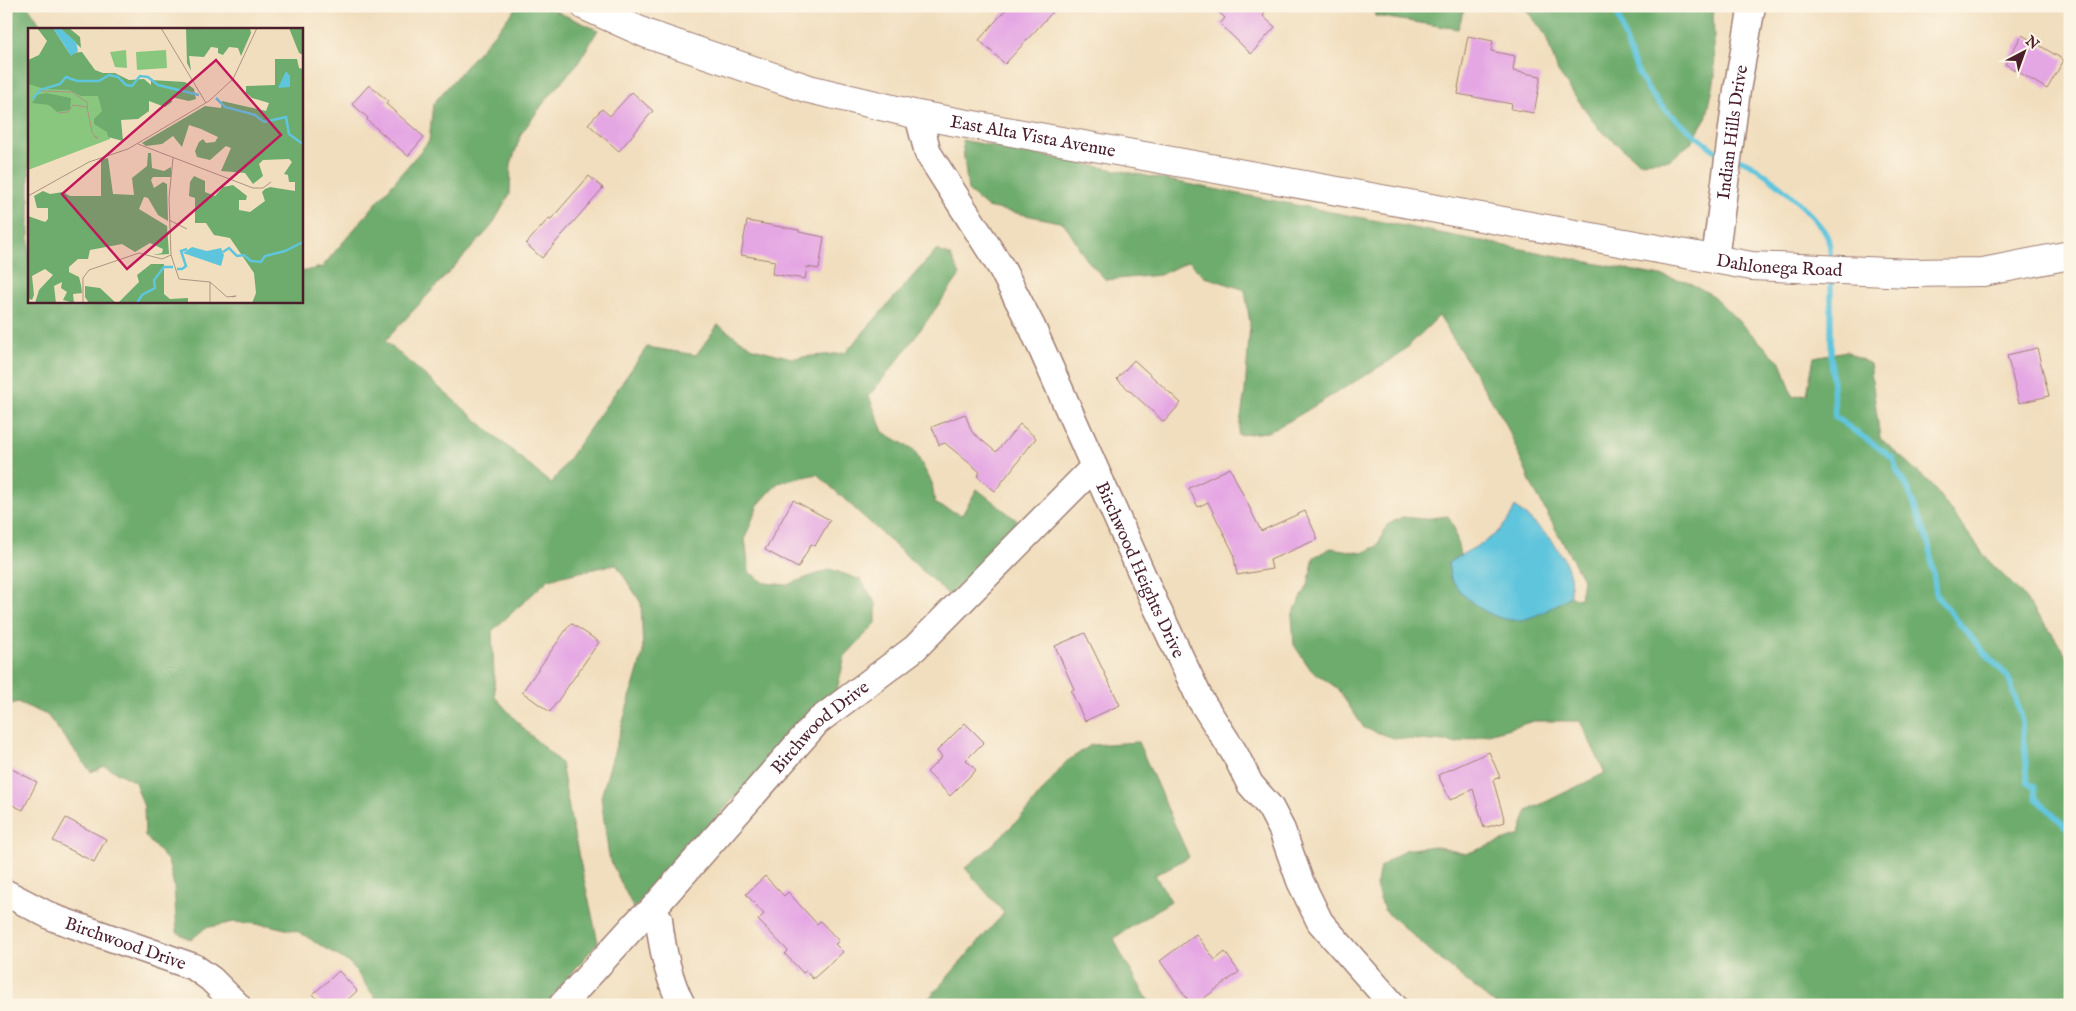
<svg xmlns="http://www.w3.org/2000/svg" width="2076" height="1011" font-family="'IM FELL English',serif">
<rect width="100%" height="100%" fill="#fcf5e5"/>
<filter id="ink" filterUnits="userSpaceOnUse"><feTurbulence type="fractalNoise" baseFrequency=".02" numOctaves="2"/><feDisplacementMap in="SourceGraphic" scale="10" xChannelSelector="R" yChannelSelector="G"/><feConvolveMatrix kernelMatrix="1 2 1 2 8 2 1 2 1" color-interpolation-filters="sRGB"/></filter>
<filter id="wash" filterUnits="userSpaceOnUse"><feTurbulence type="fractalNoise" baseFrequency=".0096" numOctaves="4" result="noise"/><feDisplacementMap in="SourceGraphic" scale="20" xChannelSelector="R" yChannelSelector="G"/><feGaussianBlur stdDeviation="1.12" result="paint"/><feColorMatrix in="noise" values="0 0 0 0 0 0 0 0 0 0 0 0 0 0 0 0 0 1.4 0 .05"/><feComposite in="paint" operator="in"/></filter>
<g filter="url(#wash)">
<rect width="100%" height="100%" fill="#f1debe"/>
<g fill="#6eac6d" stroke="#5c664c">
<path d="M 6,6 L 28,6 L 43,29 L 29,29 L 29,301 L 301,301 L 301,272 L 322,267 L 429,141 L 433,104 L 518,6 L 544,6 L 598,30 L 578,63 L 545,101 L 521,134 L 511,164 L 510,194 L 491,227 L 385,341 L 551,484 L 647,347 L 696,355 L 718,325 L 753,348 L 792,358 L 845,353 L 936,250 L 951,256 L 960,275 L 902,355 L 869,396 L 883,432 L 914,450 L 932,483 L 935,504 L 962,515 L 977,489 L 1019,522 L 950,596 L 817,474 L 778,483 L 758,505 L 745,538 L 749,572 L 765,583 L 787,585 L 830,569 L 861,580 L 876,604 L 876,623 L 845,656 L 837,690 L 812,712 L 634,909 L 609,858 L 601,797 L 643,653 L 641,603 L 616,564 L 549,579 L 492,631 L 495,697 L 525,730 L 561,763 L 572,825 L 598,942 L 545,1005 L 380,1005 L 351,964 L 299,932 L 268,925 L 234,922 L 205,928 L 191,940 L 177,932 L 174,886 L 168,861 L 145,836 L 144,807 L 135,782 L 105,766 L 91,772 L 47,715 L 17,702 L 6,706 Z"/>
<path d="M 1373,6 L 1465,6 L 1458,29 L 1375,16 Z"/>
<path d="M 1523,6 L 1713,6 L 1715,77 L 1707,116 L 1690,144 L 1669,160 L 1639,162 L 1599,129 L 1558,72 L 1545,34 Z"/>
<path d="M 962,140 L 1686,281 L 1712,295 L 1782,364 L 1793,397 L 1807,394 L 1814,357 L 1846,351 L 1870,364 L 1880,438 L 1930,483 L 1988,560 L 2020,592 L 2053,635 L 2070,662 L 2070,1005 L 1496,1005 L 1442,961 L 1384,910 L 1376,886 L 1380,867 L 1404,850 L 1434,846 L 1465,854 L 1520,835 L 1527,811 L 1605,773 L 1580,721 L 1534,721 L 1457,743 L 1394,738 L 1364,728 L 1337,688 L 1311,670 L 1294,645 L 1292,615 L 1308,585 L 1314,557 L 1331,548 L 1362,553 L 1377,546 L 1387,525 L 1402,517 L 1423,519 L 1448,516 L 1455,530 L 1460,555 L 1448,563 L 1450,578 L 1464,595 L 1481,609 L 1551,608 L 1570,596 L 1580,599 L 1583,579 L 1533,488 L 1505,422 L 1439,316 L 1399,355 L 1291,420 L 1268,432 L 1238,435 L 1245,392 L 1250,324 L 1245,290 L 1203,276 L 1189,261 L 1160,275 L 1106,280 L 1086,259 L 1064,223 L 987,207 L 968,191 Z"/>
<path d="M 1138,742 L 1189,857 L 1155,875 L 1171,901 L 1114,938 L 1122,956 L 1151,1005 L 923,1005 L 1004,913 L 965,868 L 987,850 L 1025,813 L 1066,762 L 1091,745 Z"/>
</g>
<path fill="#5fc5dd" stroke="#547284" d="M 1515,507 C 1537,525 1563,546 1570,576 C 1571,582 1570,589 1570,596 C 1556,605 1541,615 1525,619 C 1499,626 1463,601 1451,578 C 1449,574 1449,568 1448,563 C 1475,545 1502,539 1515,507 Z"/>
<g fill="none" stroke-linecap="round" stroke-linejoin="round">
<g stroke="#5fc5dd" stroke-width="5.5">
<path d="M 1615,6 C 1623,31 1632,66 1647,88 C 1658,105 1677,120 1693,133 C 1702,140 1711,149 1721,154"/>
<path d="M 1734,158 C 1757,161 1816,215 1827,236 C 1831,244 1830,255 1831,263"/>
<path d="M 1831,277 L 1831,356 L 1835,417 L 1893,458 L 1897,471 L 1908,489 L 1929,545 L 1936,593 L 1940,600 L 1982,650 L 2008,677 L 2021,714 L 2028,783 L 2034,786 L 2036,798 L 2070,831"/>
</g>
</g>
<g id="blocks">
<g fill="#e5a7e4">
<path d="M 1009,6 L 1058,6 L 1005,64 L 979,40 Z"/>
<path d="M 1212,6 L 1258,6 L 1265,13 L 1263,16 L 1275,27 L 1251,54 L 1220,24 L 1225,18 Z"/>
<path d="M 2022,35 L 2064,60 L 2047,89 L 2005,64 Z"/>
<path d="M 1468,36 L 1493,41 L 1491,51 L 1515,56 L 1513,71 L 1541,76 L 1534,113 L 1511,109 L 1512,104 L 1458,94 L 1459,88 L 1458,88 Z"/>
<path d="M 369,85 L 388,101 L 386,104 L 424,137 L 408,156 L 367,120 L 368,118 L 352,104 Z"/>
<path d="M 632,92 L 653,111 L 619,151 L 588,124 L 602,109 L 610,116 Z"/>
<path d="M 589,176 L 603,188 L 542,258 L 526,244 L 549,218 L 551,219 Z"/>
<path d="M 747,221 L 799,230 L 799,232 L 824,237 L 819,269 L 807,267 L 805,279 L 772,274 L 775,261 L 741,255 Z"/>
<path d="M 2037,348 L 2049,396 L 2019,403 L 2007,355 Z"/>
<path d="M 1134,360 L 1181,403 L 1164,422 L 1117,379 Z"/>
<path d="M 965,414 L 972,432 L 996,452 L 1020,424 L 1036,438 L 995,491 L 977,476 L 980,472 L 945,443 L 939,445 L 932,427 Z"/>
<path d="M 1230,468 L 1261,531 L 1305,511 L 1318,539 L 1270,560 L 1272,569 L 1237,575 L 1233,552 L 1208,502 L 1198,507 L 1189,488 Z"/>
<path d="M 793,500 L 830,520 L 815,546 L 811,544 L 798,568 L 765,550 Z"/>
<path d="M 571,623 L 599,642 L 550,712 L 522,692 Z"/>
<path d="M 1085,633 L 1120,705 L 1085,721 L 1071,691 L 1074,689 L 1055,646 Z"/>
<path d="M 965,723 L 984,742 L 966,760 L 976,770 L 950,796 L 927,772 L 942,757 L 937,751 Z"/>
<path d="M 1489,752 L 1500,777 L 1493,780 L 1505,822 L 1484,828 L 1473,789 L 1450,800 L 1438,775 Z"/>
<path d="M 6,766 L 37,782 L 23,810 L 6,802 Z"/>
<path d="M 66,818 L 106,839 L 94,862 L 53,841 Z"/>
<path d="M 765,876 L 784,896 L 788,892 L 817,924 L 820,921 L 839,941 L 835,944 L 843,952 L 813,979 L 806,971 L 803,973 L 785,954 L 788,951 L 758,920 L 764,914 L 746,894 Z"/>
<path d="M 1196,934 L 1215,960 L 1225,952 L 1239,972 L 1195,1005 L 1192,1005 L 1160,961 Z"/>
<path d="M 339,971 L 357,991 L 342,1005 L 323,1005 L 313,994 Z"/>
</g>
</g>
</g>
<g filter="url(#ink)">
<use href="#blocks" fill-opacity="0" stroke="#9e7e74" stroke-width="1"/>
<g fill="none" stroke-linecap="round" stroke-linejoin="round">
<defs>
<g id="minor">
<path id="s1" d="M 918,115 L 928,153 L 1002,269 L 1032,327 L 1157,608 L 1200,699 L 1235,754 L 1250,784 L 1270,807 L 1282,830 L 1300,881 L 1320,922 L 1393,1005"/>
<path id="s2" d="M 1715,259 L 1737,90 L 1752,6"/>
<path id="s3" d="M 6,893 L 54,918 L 194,967 L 211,979 L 237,1005"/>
<path d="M 649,913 L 659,919 C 662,949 668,978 682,1005"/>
<path id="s4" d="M 562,1005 L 641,918 L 649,913 L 818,721 L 915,648 L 1094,467"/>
</g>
<g id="major">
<path id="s5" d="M 585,6 L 647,34 L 809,89 L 918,115 L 1752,266 L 1910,273 L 1983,272 L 2070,255"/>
</g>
</defs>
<use href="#minor" stroke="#9e7e74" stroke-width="29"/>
<use href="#major" stroke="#9e7e74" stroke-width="30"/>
<use href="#minor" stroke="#fff" stroke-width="26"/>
<use href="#major" stroke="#fff" stroke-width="28"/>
</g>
</g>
<g text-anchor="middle" stroke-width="5" stroke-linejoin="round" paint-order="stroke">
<g font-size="18" fill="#4a1f2b" stroke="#fcf5e5">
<text dy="6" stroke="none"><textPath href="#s2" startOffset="128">Indian Hills Drive</textPath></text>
<text dy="6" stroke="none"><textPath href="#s5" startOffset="468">East Alta Vista Avenue</textPath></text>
<text dy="6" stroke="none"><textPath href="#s5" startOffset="1226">Dahlonega Road</textPath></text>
<text dy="6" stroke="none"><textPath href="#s1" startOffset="508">Birchwood Heights Drive</textPath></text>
<text dy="6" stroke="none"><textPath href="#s4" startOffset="380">Birchwood Drive</textPath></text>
<text dy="6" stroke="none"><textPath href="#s3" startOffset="130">Birchwood Drive</textPath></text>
</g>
</g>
<g transform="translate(28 28)">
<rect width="275" height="275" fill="#f1debe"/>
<path d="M 98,22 L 99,40 L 87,39 L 82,24 ZM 138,22 L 139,40 L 109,42 L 108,24 ZM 0,52 L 81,60 L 82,111 L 0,142 Z" fill="#89c77e"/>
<path d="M 9,0 L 25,0 L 41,25 L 54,24 L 67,42 L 75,45 L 87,45 L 101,52 L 116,51 L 123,57 L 123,52 L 157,54 L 166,61 L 168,71 L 161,73 L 143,69 L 144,74 L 137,79 L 121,73 L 121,83 L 110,91 L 93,92 L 95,113 L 80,109 L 79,104 L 66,96 L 66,91 L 74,83 L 70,68 L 53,68 L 41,62 L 17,61 L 0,56 L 0,32 L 11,27 L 19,13 ZM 32,0 L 41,0 L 52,9 L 53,20 ZM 158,0 L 222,0 L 223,5 L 213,28 L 210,20 L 201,19 L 195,27 L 190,25 L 190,20 L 183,19 L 176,29 L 161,28 L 163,43 L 159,35 ZM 261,0 L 275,1 L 275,27 L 271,25 ZM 247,31 L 269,31 L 271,40 L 275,41 L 275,275 L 224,275 L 228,265 L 226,245 L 202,210 L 186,207 L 178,195 L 167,195 L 167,170 L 161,168 L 162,154 L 166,148 L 177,153 L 177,164 L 187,168 L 195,159 L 205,157 L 219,168 L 218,172 L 211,172 L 211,182 L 222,184 L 237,173 L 234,164 L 237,161 L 242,159 L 267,163 L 267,154 L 261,154 L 260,147 L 256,146 L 264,134 L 261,131 L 235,132 L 231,136 L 235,148 L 225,156 L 217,145 L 193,143 L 203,120 L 198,118 L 182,132 L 169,129 L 167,123 L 171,114 L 175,111 L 178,115 L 187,114 L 190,109 L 173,101 L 161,97 L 154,119 L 145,108 L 134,116 L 118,118 L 114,115 L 177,78 L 193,80 L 194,73 L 238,83 L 241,75 L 224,70 L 218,65 L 218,58 L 247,57 ZM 18,65 L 43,70 L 42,82 L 29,84 L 21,77 L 4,75 L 9,67 ZM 120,125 L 123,125 L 124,140 L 136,143 L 143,139 L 143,149 L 125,149 L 123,152 L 126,160 L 135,154 L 139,156 L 140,193 L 130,187 L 120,170 L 116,169 L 111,181 L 139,198 L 141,226 L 125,227 L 134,225 L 135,221 L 122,215 L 107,224 L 94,216 L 62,222 L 60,231 L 50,231 L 41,239 L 41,244 L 51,249 L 53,257 L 54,265 L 45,266 L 46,275 L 35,272 L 39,264 L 33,260 L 34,254 L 26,258 L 28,275 L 7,275 L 11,262 L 25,247 L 17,241 L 4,248 L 6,267 L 4,272 L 0,270 L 0,188 L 17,194 L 20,191 L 20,180 L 9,180 L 6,168 L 15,163 L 22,166 L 35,164 L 42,168 L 73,168 L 73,132 L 80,130 L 85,166 L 106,167 L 104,150 L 119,138 ZM 123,236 L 136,236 L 136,266 L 142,271 L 160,270 L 160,275 L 90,275 L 111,254 L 109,247 ZM 57,258 L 72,260 L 88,275 L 61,275 L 57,269 Z" fill="#6eac6d"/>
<path d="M 25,0 L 32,0 L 48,14 L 50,23 L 43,28 ZM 258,43 L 262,48 L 262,59 L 250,60 ZM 164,219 L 179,223 L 193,220 L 196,227 L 193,238 L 155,225 Z" fill="#5fc5dd"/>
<path fill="none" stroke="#5fc5dd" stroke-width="2.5" d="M 188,70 L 197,79 L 227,87 L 236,94 L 258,89 L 261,106 L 275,116M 5,71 L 12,62 L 32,56 L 38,49 L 49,53 L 71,53 L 81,47 L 90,49 L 98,57 L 104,58 L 112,48 L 120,49 L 130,57 L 171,67M 195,224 L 201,220 L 209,228 L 216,227 L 223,233 L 233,234 L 237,228 L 257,223 L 275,214M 149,241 L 154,241 L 158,238 L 153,223 L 159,221M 109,275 L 114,267 L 127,260 L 126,252 L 136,239 L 145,239"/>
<path fill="none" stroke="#ae9283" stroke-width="1" d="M 133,0 L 178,75M 13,63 L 44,64 L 60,75 L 59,80M 30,85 L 40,84 L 45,77 L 59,79 L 64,104 L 68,110 L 70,110 L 67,108M 110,116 L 225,160 L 235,160 L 243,154M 0,168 L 61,134 L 100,121 L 181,73 L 205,51 L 229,0M 141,192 L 159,201M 143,227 L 151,251 L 182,254 L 199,269 L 208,268 L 204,269M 182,254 L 182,275M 55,275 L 55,250 L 61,242 L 111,225 L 134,231 L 143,227 L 141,170 L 145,130"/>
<path fill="#c2185b" fill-opacity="0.15" stroke="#c2185b" stroke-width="2.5" d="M 188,32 L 253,107 L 99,241 L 34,166 Z"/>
<rect width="275" height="275" fill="none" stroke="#4a1f2b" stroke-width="2.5"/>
</g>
<rect width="2076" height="1011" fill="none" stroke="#fcf5e5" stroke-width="25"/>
<g transform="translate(2024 52) rotate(41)" stroke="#fcf5e5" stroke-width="4" paint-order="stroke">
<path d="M0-4L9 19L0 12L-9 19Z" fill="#4a1f2b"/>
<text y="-8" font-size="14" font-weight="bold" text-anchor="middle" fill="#4a1f2b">N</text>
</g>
</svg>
